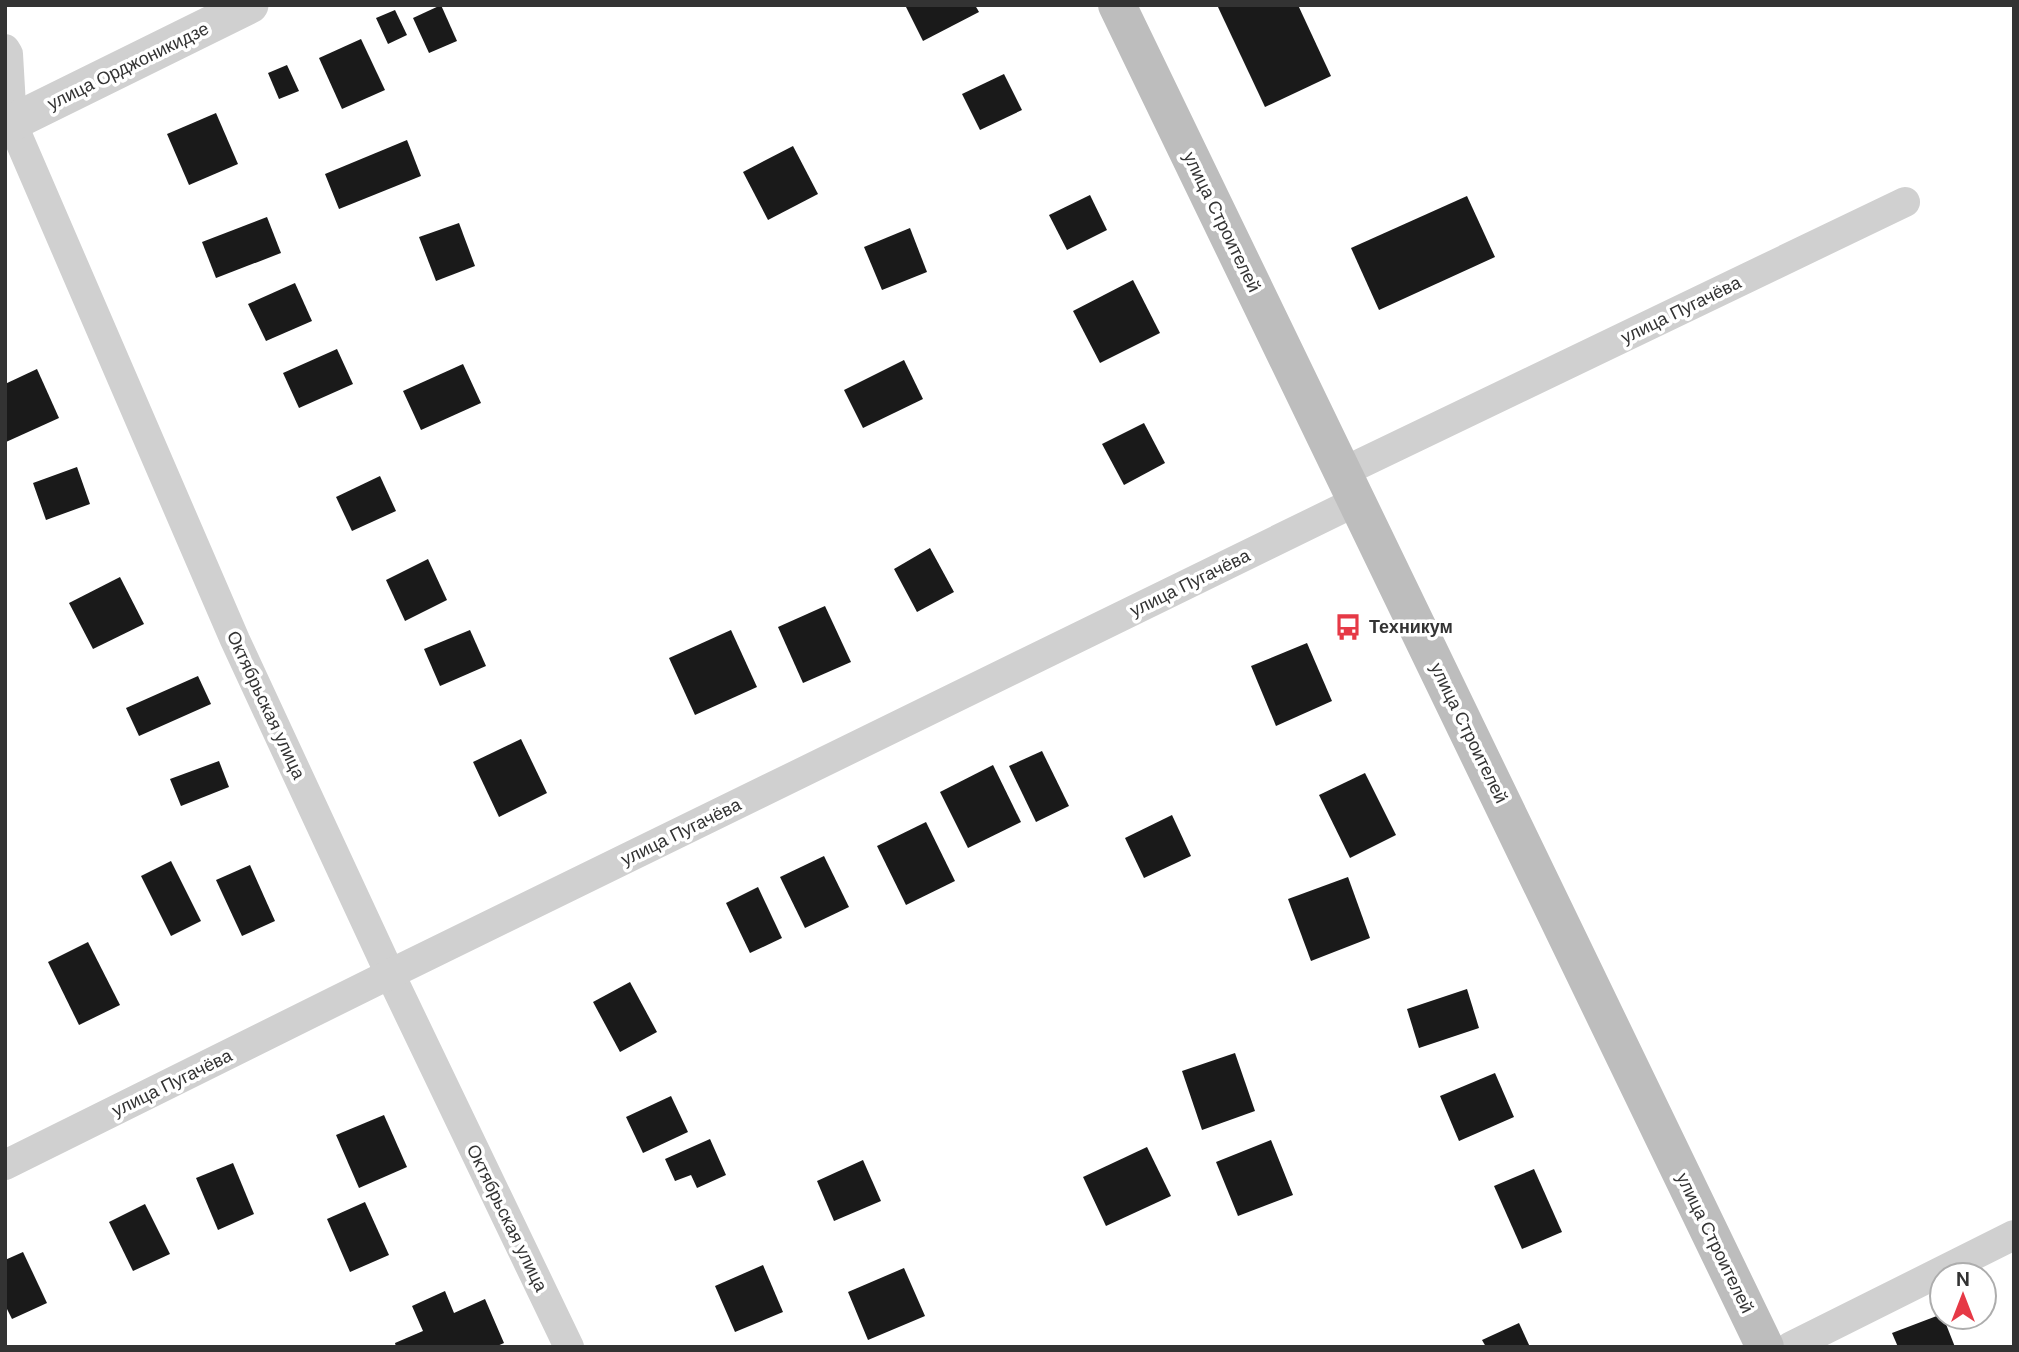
<svg xmlns="http://www.w3.org/2000/svg" width="2019" height="1352" font-family="'DM Sans',sans-serif">
<rect width="100%" height="100%" fill="#fff"/>
<g fill="#1a1a1a">
<path d="M 441,5 L 457,41 L 429,53 L 413,18 Z"/>
<path d="M 905,5 L 975,5 L 979,12 L 923,41 Z"/>
<path d="M 1217,5 L 1298,5 L 1331,76 L 1265,107 Z"/>
<path d="M 395,10 L 407,35 L 388,44 L 376,18 Z"/>
<path d="M 361,39 L 385,90 L 342,109 L 319,58 Z"/>
<path d="M 287,65 L 299,91 L 279,99 L 268,73 Z"/>
<path d="M 1004,74 L 1022,110 L 980,130 L 962,94 Z"/>
<path d="M 216,113 L 238,164 L 189,185 L 167,134 Z"/>
<path d="M 407,140 L 421,176 L 339,209 L 325,174 Z"/>
<path d="M 793,146 L 818,194 L 768,220 L 743,172 Z"/>
<path d="M 1090,195 L 1107,230 L 1067,250 L 1049,215 Z"/>
<path d="M 1467,196 L 1495,257 L 1379,310 L 1351,248 Z"/>
<path d="M 267,217 L 281,253 L 216,278 L 202,242 Z"/>
<path d="M 459,223 L 475,266 L 436,281 L 419,237 Z"/>
<path d="M 910,228 L 927,272 L 882,290 L 864,247 Z"/>
<path d="M 1133,280 L 1160,333 L 1100,363 L 1073,311 Z"/>
<path d="M 295,283 L 312,321 L 266,341 L 248,304 Z"/>
<path d="M 337,349 L 353,384 L 299,408 L 283,373 Z"/>
<path d="M 904,360 L 923,399 L 863,428 L 844,390 Z"/>
<path d="M 463,364 L 481,403 L 421,430 L 403,391 Z"/>
<path d="M 37,369 L 59,418 L 6,442 L 5,384 Z"/>
<path d="M 1144,423 L 1165,463 L 1124,485 L 1102,444 Z"/>
<path d="M 77,467 L 90,504 L 46,520 L 33,483 Z"/>
<path d="M 380,476 L 396,511 L 352,531 L 336,497 Z"/>
<path d="M 930,548 L 954,592 L 917,612 L 894,569 Z"/>
<path d="M 428,559 L 447,600 L 405,621 L 386,580 Z"/>
<path d="M 120,577 L 144,624 L 93,649 L 69,603 Z"/>
<path d="M 825,606 L 851,662 L 803,683 L 778,627 Z"/>
<path d="M 470,630 L 486,666 L 440,686 L 424,649 Z"/>
<path d="M 731,630 L 757,687 L 695,715 L 669,658 Z"/>
<path d="M 1307,643 L 1332,701 L 1276,726 L 1251,666 Z"/>
<path d="M 198,676 L 211,704 L 139,736 L 126,708 Z"/>
<path d="M 521,739 L 547,793 L 499,817 L 473,762 Z"/>
<path d="M 1042,751 L 1069,806 L 1036,822 L 1009,766 Z"/>
<path d="M 219,761 L 229,787 L 181,806 L 170,779 Z"/>
<path d="M 993,765 L 1021,822 L 968,848 L 940,792 Z"/>
<path d="M 1365,773 L 1396,835 L 1350,858 L 1319,795 Z"/>
<path d="M 1172,815 L 1191,856 L 1144,878 L 1125,838 Z"/>
<path d="M 926,822 L 955,881 L 906,905 L 877,846 Z"/>
<path d="M 824,856 L 849,907 L 805,928 L 780,877 Z"/>
<path d="M 171,861 L 201,921 L 171,936 L 141,876 Z"/>
<path d="M 250,865 L 275,921 L 242,936 L 216,880 Z"/>
<path d="M 1348,877 L 1370,938 L 1311,961 L 1288,899 Z"/>
<path d="M 758,887 L 782,938 L 750,953 L 726,903 Z"/>
<path d="M 88,942 L 120,1005 L 79,1025 L 48,962 Z"/>
<path d="M 630,982 L 657,1032 L 620,1052 L 593,1002 Z"/>
<path d="M 1467,989 L 1479,1028 L 1419,1048 L 1407,1009 Z"/>
<path d="M 1235,1053 L 1255,1111 L 1202,1130 L 1182,1071 Z"/>
<path d="M 1495,1073 L 1514,1117 L 1459,1141 L 1440,1096 Z"/>
<path d="M 671,1096 L 688,1132 L 643,1153 L 626,1117 Z"/>
<path d="M 384,1115 L 407,1167 L 359,1188 L 336,1135 Z"/>
<path d="M 710,1139 L 726,1175 L 697,1188 L 691,1175 L 675,1181 L 665,1159 Z"/>
<path d="M 1271,1140 L 1293,1195 L 1238,1216 L 1216,1162 Z"/>
<path d="M 1147,1147 L 1171,1196 L 1106,1226 L 1083,1177 Z"/>
<path d="M 863,1160 L 881,1201 L 834,1221 L 817,1181 Z"/>
<path d="M 233,1163 L 254,1214 L 218,1230 L 196,1178 Z"/>
<path d="M 1534,1169 L 1562,1232 L 1522,1249 L 1494,1186 Z"/>
<path d="M 365,1202 L 389,1255 L 350,1272 L 327,1219 Z"/>
<path d="M 145,1204 L 170,1254 L 133,1271 L 109,1222 Z"/>
<path d="M 23,1252 L 47,1303 L 12,1319 L 5,1305 L 5,1260 Z"/>
<path d="M 763,1265 L 783,1312 L 735,1332 L 715,1286 Z"/>
<path d="M 904,1268 L 925,1316 L 868,1340 L 848,1292 Z"/>
<path d="M 445,1291 L 454,1313 L 485,1299 L 504,1343 L 495,1347 L 396,1347 L 395,1343 L 423,1331 L 412,1306 Z"/>
<path d="M 1942,1314 L 1955,1347 L 1898,1347 L 1892,1333 Z"/>
<path d="M 1519,1323 L 1530,1347 L 1486,1347 L 1482,1340 Z"/>
</g>
<g fill="none" stroke-linecap="round" stroke-linejoin="round">
<g stroke="#d0d0d0" stroke-width="30">
<path d="M 5,49 L 8,54 L 12,123 L 235,640 L 390,974 L 569,1347"/>
<path d="M 1343,472 L 1905,202"/>
<path d="M 5,1165 L 390,974 L 1357,501"/>
<path d="M 1790,1347 L 2014,1235"/>
</g>
<path stroke="#d0d0d0" stroke-width="37" d="M 5,126 L 250,5"/>
<path stroke="#bdbdbd" stroke-width="38" d="M 1117,5 L 1765,1347"/>
</g>
<defs>
<symbol id="bus-bare" viewBox="-9 -9 18 18"><path d="M-5-6H5V4H4V6H2V4H-2V6H-4V4H-5ZM-3.5-4V0h7V-4ZM-3.5 1.2v1.5H-2V1.2ZM2 1.2v1.5H3.5V1.2Z" fill="#e63946" stroke="#fff" stroke-width="2.5" paint-order="stroke"/></symbol>
</defs>
<g fill-rule="evenodd">
<use href="#bus-bare" x="1329" y="608" width="38" height="38"/>
</g>
<g text-anchor="middle" stroke-width="7" stroke-linejoin="round" paint-order="stroke">
<g font-size="18" fill="#333" stroke="#fff">
<text transform="translate(128 66) rotate(-26)" y="6">улица Орджоникидзе</text>
<text transform="translate(1222 222) rotate(64)" y="6">улица Строителей</text>
<text transform="translate(1681 310) rotate(-26)" y="6">улица Пугачёва</text>
<text transform="translate(1190 583) rotate(-26)" y="6">улица Пугачёва</text>
<text transform="translate(266 705) rotate(65)" y="6">Октябрьская улица</text>
<text transform="translate(1469 733) rotate(64)" y="6">улица Строителей</text>
<text transform="translate(681 832) rotate(-26)" y="6">улица Пугачёва</text>
<text transform="translate(172 1083) rotate(-26)" y="6">улица Пугачёва</text>
<text transform="translate(507 1218) rotate(64)" y="6">Октябрьская улица</text>
<text transform="translate(1715 1243) rotate(64)" y="6">улица Строителей</text>
</g>
<g font-size="18" font-weight="bold" fill="#333" stroke="#fff" text-anchor="start">
<text x="1369" y="633">Техникум</text>
</g>
</g>
<rect width="2019" height="1352" fill="none" stroke="#333333" stroke-width="14"/>
<g transform="translate(1963 1296)"><circle r="33" fill="#ffffff" stroke="#adadad" stroke-width="2"/>
<path d="M0-5L12 26L0 18L-12 26Z" fill="#e63946"/>
<text y="-10" font-size="19" font-weight="bold" text-anchor="middle" fill="#333333">N</text>
</g>
</svg>
